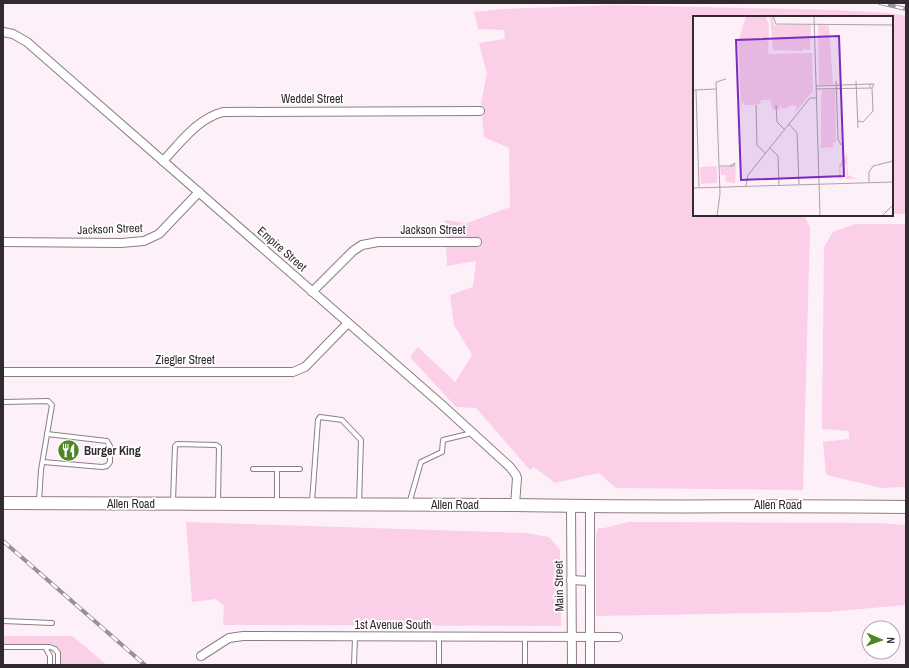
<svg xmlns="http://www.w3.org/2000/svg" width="909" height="668" font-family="'Archivo Narrow',sans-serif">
<rect width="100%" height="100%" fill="#fef0f8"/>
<g fill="#facfe7">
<path d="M 613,5 L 834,10 L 889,13 L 906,16 L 906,214 L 892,214 L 892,17 L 694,17 L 694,215 L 804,215 L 810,227 L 803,490 L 616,488 L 599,473 L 555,483 L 534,467 L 530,470 L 476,408 L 456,407 L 410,357 L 418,347 L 455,382 L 472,355 L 454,325 L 450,295 L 473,287 L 476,261 L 447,266 L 445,220 L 467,223 L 510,207 L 509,148 L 484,137 L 481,102 L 487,74 L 479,43 L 505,39 L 504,30 L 478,29 L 474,12 L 502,9 Z"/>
<path d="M 856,224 L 906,224 L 906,487 L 882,488 L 826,475 L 823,442 L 849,439 L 849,431 L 822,429 L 824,247 L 833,232 Z"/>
<path d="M 186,522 L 526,533 L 549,537 L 560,550 L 561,626 L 223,625 L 224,606 L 216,599 L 192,602 Z"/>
<path d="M 629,522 L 880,523 L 906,525 L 906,605 L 826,612 L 596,616 L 596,534 L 598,528 L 604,528 Z"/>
<path d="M 3,636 L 72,636 L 107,665 L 61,665 C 60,656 62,648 53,644 L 3,644 Z"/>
</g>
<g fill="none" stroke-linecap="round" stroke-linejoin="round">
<defs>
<g id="lane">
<path d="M 3,402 L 48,401 L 52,405 L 41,470 L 39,501"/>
<path d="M 43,462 L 102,467 L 107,466 L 110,462 L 110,446 L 107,441 L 47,434"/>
<path d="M 253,469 L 300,469"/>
<path d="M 173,501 L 175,446 L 177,444 L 216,445 L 219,447 L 218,502"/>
<path d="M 277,502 L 277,469"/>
<path d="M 312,502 L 318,420 L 320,417 L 342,420 L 361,440 L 359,504"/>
<path d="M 409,504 L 421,462 L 442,452 L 443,440 L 472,433"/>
<path d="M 3,621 L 52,623"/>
<path d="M 525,638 L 525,665"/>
<path d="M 3,647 L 50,647 L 55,649 L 58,653 L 58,665"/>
<path d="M 45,647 L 50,656 L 50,665"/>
<path d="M 354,665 L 355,637"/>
<path d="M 439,665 L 439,637"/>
</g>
<g id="street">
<path d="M 3,32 L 13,34 L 27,42 L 441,404 L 510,467 L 516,475 L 517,478 L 515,505"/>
<path d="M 163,161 C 181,142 197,119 223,112 L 480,111"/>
<path d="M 3,242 L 121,243 L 144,241 L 159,234 L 199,192"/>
<path d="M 312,292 L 353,251 L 362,245 L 378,242 L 477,242"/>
<path d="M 3,372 L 293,372 L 305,367 L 348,323"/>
<path d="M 571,506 L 572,665"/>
<path d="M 590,506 L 590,665"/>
<path d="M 571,580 L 590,581"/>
<path d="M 201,656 L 229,638 L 243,636 L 618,637"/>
</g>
<path id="secondary" d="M 3,503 L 515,505 C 645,508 776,505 906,507"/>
</defs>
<use href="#lane" stroke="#8d7e86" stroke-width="6"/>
<use href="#street" stroke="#8d7e86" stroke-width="10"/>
<use href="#secondary" stroke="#8d7e86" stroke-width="14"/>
<use href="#lane" stroke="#fff" stroke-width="4"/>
<use href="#street" stroke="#fff" stroke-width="8"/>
<use href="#secondary" stroke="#fff" stroke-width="12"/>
<defs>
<g id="rail">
<path d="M 880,3 L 906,9"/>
<path d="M 3,541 L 145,665"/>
</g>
</defs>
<use href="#rail" stroke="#9a9096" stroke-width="4"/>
<use href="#rail" stroke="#fff" stroke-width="2.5" stroke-dasharray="8" stroke-linecap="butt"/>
</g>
<defs>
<symbol id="restaurant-disc" viewBox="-11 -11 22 22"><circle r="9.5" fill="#4e8621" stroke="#fff"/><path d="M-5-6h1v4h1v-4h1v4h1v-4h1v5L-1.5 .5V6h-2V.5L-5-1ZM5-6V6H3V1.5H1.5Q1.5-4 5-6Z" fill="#fff"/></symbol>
</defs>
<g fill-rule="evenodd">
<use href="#restaurant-disc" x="56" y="438" width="25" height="25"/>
</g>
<g text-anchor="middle" stroke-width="3.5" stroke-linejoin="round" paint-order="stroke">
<g font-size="12" fill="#312b2f" stroke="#fff">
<text x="312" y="103">Weddel Street</text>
<text transform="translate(110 229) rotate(-2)" y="4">Jackson Street</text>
<text x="433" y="234">Jackson Street</text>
<text transform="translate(282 249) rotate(41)" y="4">Empire Street</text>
<text x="185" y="364">Ziegler Street</text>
<text x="131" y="508">Allen Road</text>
<text x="455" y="509">Allen Road</text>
<text x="778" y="509">Allen Road</text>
<text transform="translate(559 586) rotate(-91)" y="4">Main Street</text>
<text x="393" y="629">1st Avenue South</text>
</g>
<g font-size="12" font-weight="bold" fill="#312b2f" stroke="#fff" text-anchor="start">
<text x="84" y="455">Burger King</text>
</g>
</g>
<g transform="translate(693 16)">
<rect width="200" height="200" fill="#fef0f8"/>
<path d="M 53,0 L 73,1 L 76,9 L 75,38 L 119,37 L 120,75 L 101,98 L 104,91 L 100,89 L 91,93 L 86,89 L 87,93 L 80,94 L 77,84 L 68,84 L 67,88 L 61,89 L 52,89 L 50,86 L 48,90 L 45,27 ZM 77,0 L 80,0 L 81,9 L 118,9 L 117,34 L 112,34 L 111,30 L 110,35 L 80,34 ZM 125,8 L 136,10 L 140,68 L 126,69 ZM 130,74 L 142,74 L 143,126 L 140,127 L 140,131 L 128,132 L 128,80 ZM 154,138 L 155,159 L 164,163 L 153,163 L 154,149 L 151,148 L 147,152 L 148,161 L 150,163 L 146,163 L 146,149 ZM 24,150 L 24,167 L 8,168 L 7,151 ZM 43,150 L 42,167 L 33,166 L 32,159 L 28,159 L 27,151 Z" fill="#facfe7"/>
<path fill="none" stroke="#aca1a8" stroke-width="1" d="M 80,0 L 83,8 L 200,9M 121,0 L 127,200M 143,65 L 145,123 L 148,129M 163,65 L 165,112M 123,70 L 177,68M 123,73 L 179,72 L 181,68 L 177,68 L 177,71M 0,74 L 23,73M 3,74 L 6,171M 63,89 L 64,129 L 72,137M 83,89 L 84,106 L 92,114M 165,105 L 170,106 L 180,95 L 179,72M 96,108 L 104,117 L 106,168M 77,132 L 85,140 L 86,169M 26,150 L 41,150 L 42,147 L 37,150M 176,166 L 176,156 L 180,150 L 200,145M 53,170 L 55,159 L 117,82 L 123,82M 0,172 L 200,166M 24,200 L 27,178 L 23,66 L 33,63M 189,200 L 200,189"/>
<path fill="#7b2cbf" fill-opacity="0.15" stroke="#7b2cbf" stroke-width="2" d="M 146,20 L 151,160 L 48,164 L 43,24 Z"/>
<rect width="200" height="200" fill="none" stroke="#312b2f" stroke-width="2"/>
</g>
<rect width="909" height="668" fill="none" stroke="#312b2f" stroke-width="8"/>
<g transform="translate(881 640) rotate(92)"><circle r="19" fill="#ffffff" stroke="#adaaac"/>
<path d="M0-3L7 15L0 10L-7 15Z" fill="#4e8621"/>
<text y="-6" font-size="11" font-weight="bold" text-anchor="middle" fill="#312b2f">N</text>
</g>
</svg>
